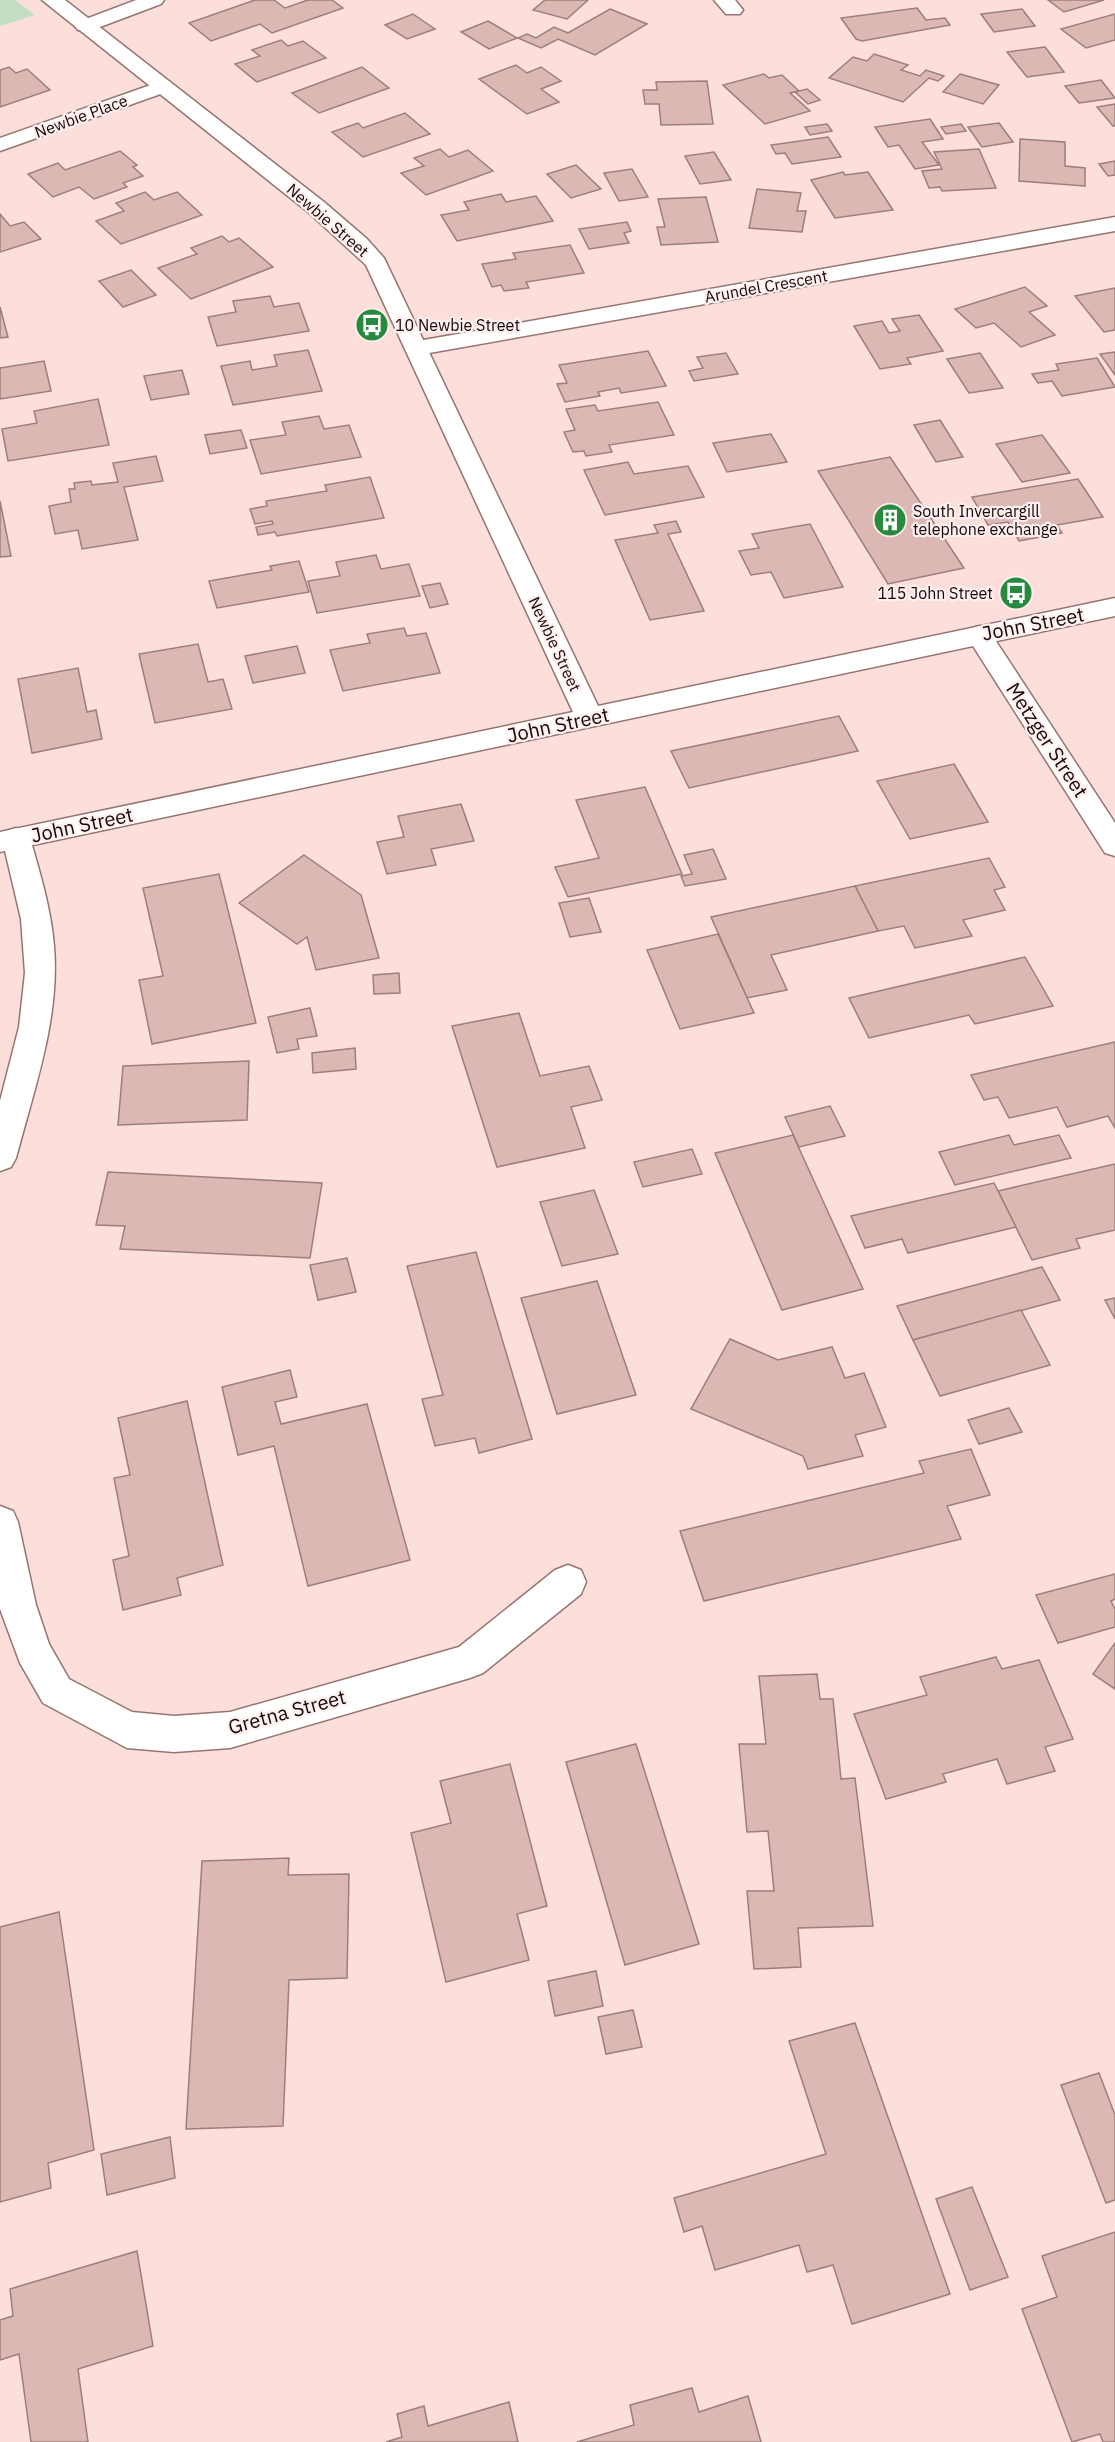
<svg xmlns="http://www.w3.org/2000/svg" width="1115" height="2442" font-family="'IBM Plex Sans',sans-serif">
<rect width="100%" height="100%" fill="#fcdedb"/>
<path fill="#c4ddc5" d="M 0,0 L 15,0 L 35,15 L 0,26 Z"/>
<g fill="#dcb8b5" stroke="#9f7d7a" stroke-width="1.5">
<path d="M 255,0 L 274,0 L 285,8 L 308,0 L 332,0 L 343,8 L 272,33 L 260,24 L 211,41 L 189,23 Z"/>
<path d="M 545,0 L 588,0 L 567,19 L 533,10 Z"/>
<path d="M 1048,0 L 1104,0 L 1064,12 Z"/>
<path d="M 917,8 L 926,20 L 945,18 L 950,25 L 862,41 L 856,39 L 841,18 Z"/>
<path d="M 610,9 L 647,24 L 595,55 L 558,39 L 541,48 L 518,38 L 527,34 L 536,38 L 554,27 L 568,33 Z"/>
<path d="M 1022,9 L 1035,26 L 994,32 L 981,14 Z"/>
<path d="M 413,14 L 435,29 L 407,39 L 385,25 Z"/>
<path d="M 1115,14 L 1115,40 L 1086,48 L 1061,29 Z"/>
<path d="M 488,21 L 517,38 L 489,49 L 461,32 Z"/>
<path d="M 281,40 L 288,46 L 303,41 L 326,58 L 257,82 L 235,64 L 260,56 L 252,50 Z"/>
<path d="M 1045,47 L 1064,72 L 1027,77 L 1007,52 Z"/>
<path d="M 874,54 L 908,65 L 901,70 L 920,76 L 926,70 L 944,76 L 938,81 L 929,78 L 903,102 L 829,78 L 853,57 L 867,61 Z"/>
<path d="M 516,65 L 527,73 L 541,67 L 561,81 L 541,89 L 559,102 L 527,114 L 479,79 Z"/>
<path d="M 9,67 L 16,73 L 27,69 L 50,90 L 0,107 L 0,70 Z"/>
<path d="M 362,67 L 389,88 L 319,113 L 292,93 Z"/>
<path d="M 764,74 L 769,78 L 782,75 L 799,91 L 790,93 L 810,111 L 765,124 L 723,85 Z"/>
<path d="M 960,74 L 999,85 L 983,104 L 943,92 Z"/>
<path d="M 1101,80 L 1115,98 L 1079,103 L 1065,86 Z"/>
<path d="M 707,81 L 713,124 L 661,125 L 659,104 L 645,104 L 643,90 L 657,90 L 656,82 Z"/>
<path d="M 807,89 L 820,100 L 808,104 L 795,92 Z"/>
<path d="M 1115,104 L 1115,126 L 1113,126 L 1097,107 Z"/>
<path d="M 405,113 L 430,134 L 363,157 L 332,132 L 358,123 L 363,128 Z"/>
<path d="M 930,119 L 943,139 L 922,142 L 939,165 L 915,169 L 899,145 L 888,147 L 875,127 Z"/>
<path d="M 999,123 L 1013,142 L 982,147 L 968,127 Z"/>
<path d="M 827,124 L 832,131 L 810,135 L 805,127 Z"/>
<path d="M 961,124 L 966,131 L 946,134 L 941,127 Z"/>
<path d="M 828,137 L 841,157 L 792,164 L 785,153 L 776,154 L 771,145 Z"/>
<path d="M 1020,139 L 1065,142 L 1065,166 L 1085,168 L 1085,186 L 1019,181 Z"/>
<path d="M 440,149 L 449,157 L 468,150 L 493,171 L 426,195 L 401,173 L 424,166 L 414,158 Z"/>
<path d="M 979,149 L 996,188 L 942,191 L 940,187 L 929,188 L 922,171 L 942,169 L 934,152 Z"/>
<path d="M 120,151 L 137,165 L 133,167 L 143,176 L 123,183 L 127,187 L 94,199 L 79,187 L 53,197 L 28,174 L 58,163 L 65,170 Z"/>
<path d="M 714,152 L 731,180 L 700,184 L 685,156 Z"/>
<path d="M 1115,161 L 1115,175 L 1108,176 L 1099,164 Z"/>
<path d="M 576,165 L 601,189 L 571,198 L 547,174 Z"/>
<path d="M 632,169 L 648,197 L 619,201 L 604,173 Z"/>
<path d="M 843,172 L 845,175 L 868,172 L 893,210 L 835,218 L 811,180 Z"/>
<path d="M 757,189 L 801,193 L 797,211 L 806,211 L 802,232 L 749,228 Z"/>
<path d="M 145,192 L 154,200 L 177,192 L 202,215 L 121,244 L 96,221 L 124,211 L 116,203 Z"/>
<path d="M 501,194 L 506,202 L 536,196 L 553,221 L 457,241 L 441,215 L 469,210 L 464,202 Z"/>
<path d="M 706,197 L 718,242 L 661,245 L 657,227 L 665,227 L 658,199 Z"/>
<path d="M 0,214 L 10,226 L 24,222 L 41,239 L 0,252 Z"/>
<path d="M 627,222 L 631,231 L 624,233 L 629,243 L 589,249 L 579,229 Z"/>
<path d="M 222,236 L 229,242 L 239,238 L 273,267 L 191,299 L 158,268 L 197,254 L 191,248 Z"/>
<path d="M 570,245 L 584,273 L 526,282 L 529,288 L 504,291 L 501,285 L 492,287 L 482,264 L 516,259 L 513,253 Z"/>
<path d="M 131,270 L 156,295 L 123,307 L 99,281 Z"/>
<path d="M 1025,287 L 1047,306 L 1029,312 L 1055,335 L 1021,347 L 994,323 L 976,328 L 955,309 Z"/>
<path d="M 1115,288 L 1115,330 L 1104,332 L 1075,296 Z"/>
<path d="M 270,296 L 274,307 L 299,303 L 309,331 L 217,346 L 208,317 L 236,312 L 233,301 Z"/>
<path d="M 0,307 L 8,337 L 0,338 Z"/>
<path d="M 919,315 L 943,351 L 907,358 L 911,364 L 880,369 L 854,326 L 882,321 L 889,333 L 900,331 L 892,319 Z"/>
<path d="M 308,350 L 322,391 L 233,405 L 221,366 L 250,361 L 252,370 L 277,366 L 274,355 Z"/>
<path d="M 648,351 L 666,386 L 621,393 L 619,388 L 598,392 L 600,396 L 565,402 L 557,384 L 567,383 L 559,365 Z"/>
<path d="M 1115,352 L 1115,375 L 1100,354 Z"/>
<path d="M 726,353 L 738,374 L 694,381 L 689,371 L 703,368 L 697,357 Z"/>
<path d="M 980,353 L 1003,388 L 969,393 L 947,359 Z"/>
<path d="M 1097,358 L 1115,387 L 1062,396 L 1052,381 L 1038,383 L 1032,374 L 1059,370 L 1056,364 Z"/>
<path d="M 44,361 L 51,391 L 0,399 L 0,368 Z"/>
<path d="M 182,370 L 189,394 L 151,400 L 144,376 Z"/>
<path d="M 98,399 L 109,445 L 8,461 L 2,429 L 37,423 L 34,411 Z"/>
<path d="M 658,402 L 674,435 L 609,445 L 612,452 L 586,456 L 584,451 L 573,452 L 564,432 L 575,430 L 566,409 L 595,405 L 598,411 Z"/>
<path d="M 319,416 L 324,429 L 349,425 L 361,457 L 261,474 L 250,440 L 286,435 L 282,422 Z"/>
<path d="M 940,420 L 963,457 L 936,462 L 914,425 Z"/>
<path d="M 241,430 L 247,448 L 210,454 L 205,435 Z"/>
<path d="M 771,434 L 787,462 L 727,472 L 713,443 Z"/>
<path d="M 1042,435 L 1070,473 L 1022,482 L 996,444 Z"/>
<path d="M 156,456 L 163,481 L 124,487 L 138,540 L 82,549 L 78,530 L 55,534 L 49,506 L 71,502 L 69,489 L 75,489 L 74,483 L 91,481 L 92,485 L 118,482 L 113,463 Z"/>
<path d="M 890,457 L 964,568 L 888,584 L 818,471 Z"/>
<path d="M 628,462 L 634,474 L 688,466 L 704,497 L 605,515 L 584,470 Z"/>
<path d="M 370,477 L 384,518 L 277,536 L 275,532 L 258,535 L 256,527 L 273,524 L 272,521 L 255,524 L 250,509 L 267,506 L 266,501 L 327,491 L 325,485 Z"/>
<path d="M 1078,479 L 1103,517 L 1057,525 L 1062,533 L 1019,541 L 1008,522 L 988,525 L 972,497 Z"/>
<path d="M 0,501 L 11,556 L 0,557 Z"/>
<path d="M 676,521 L 681,532 L 668,534 L 704,611 L 650,620 L 615,540 L 658,533 L 654,525 Z"/>
<path d="M 810,524 L 843,587 L 784,598 L 771,572 L 751,575 L 739,551 L 759,548 L 752,534 Z"/>
<path d="M 376,555 L 381,569 L 409,564 L 420,596 L 317,613 L 308,581 L 340,576 L 336,562 Z"/>
<path d="M 299,561 L 309,592 L 217,608 L 209,581 L 272,570 L 270,566 Z"/>
<path d="M 440,583 L 448,604 L 430,608 L 422,586 Z"/>
<path d="M 404,628 L 407,636 L 426,633 L 440,673 L 343,691 L 330,650 L 370,643 L 367,634 Z"/>
<path d="M 198,644 L 208,682 L 223,679 L 232,709 L 155,723 L 139,654 Z"/>
<path d="M 297,646 L 305,673 L 253,683 L 245,656 Z"/>
<path d="M 78,668 L 87,712 L 96,710 L 102,739 L 32,753 L 18,679 Z"/>
<path d="M 839,716 L 858,751 L 689,788 L 671,751 Z"/>
<path d="M 954,764 L 988,822 L 910,839 L 877,781 Z"/>
<path d="M 645,787 L 682,874 L 568,897 L 555,867 L 599,858 L 576,800 Z"/>
<path d="M 461,804 L 474,841 L 431,849 L 436,865 L 387,874 L 377,842 L 404,837 L 398,816 Z"/>
<path d="M 713,849 L 726,879 L 685,886 L 681,876 L 692,874 L 684,855 Z"/>
<path d="M 304,855 L 361,895 L 379,958 L 316,970 L 307,937 L 297,944 L 239,903 Z"/>
<path d="M 989,858 L 1005,887 L 994,890 L 1005,910 L 963,920 L 972,936 L 915,948 L 904,926 L 878,931 L 855,886 Z"/>
<path d="M 219,874 L 256,1023 L 152,1044 L 139,980 L 163,976 L 143,888 Z"/>
<path d="M 855,886 L 878,931 L 771,955 L 787,990 L 747,998 L 711,917 Z"/>
<path d="M 589,898 L 601,932 L 570,937 L 559,903 Z"/>
<path d="M 718,934 L 754,1013 L 680,1029 L 647,950 Z"/>
<path d="M 1025,957 L 1053,1006 L 975,1024 L 969,1015 L 869,1038 L 849,998 Z"/>
<path d="M 399,973 L 400,993 L 374,994 L 373,975 Z"/>
<path d="M 310,1008 L 317,1036 L 297,1039 L 299,1049 L 277,1053 L 268,1017 Z"/>
<path d="M 519,1013 L 540,1076 L 589,1066 L 602,1100 L 571,1107 L 585,1148 L 497,1167 L 452,1026 Z"/>
<path d="M 1115,1042 L 1115,1128 L 1108,1116 L 1067,1127 L 1057,1107 L 1009,1118 L 998,1097 L 984,1100 L 971,1075 Z"/>
<path d="M 355,1048 L 356,1069 L 313,1073 L 312,1053 Z"/>
<path d="M 249,1061 L 247,1120 L 118,1125 L 123,1066 Z"/>
<path d="M 830,1106 L 845,1136 L 799,1147 L 785,1117 Z"/>
<path d="M 793,1135 L 863,1289 L 782,1310 L 715,1153 Z"/>
<path d="M 1009,1135 L 1014,1145 L 1059,1135 L 1071,1158 L 955,1185 L 939,1152 Z"/>
<path d="M 692,1149 L 702,1174 L 643,1187 L 634,1162 Z"/>
<path d="M 1115,1164 L 1115,1230 L 1076,1239 L 1080,1248 L 1032,1260 L 998,1191 Z"/>
<path d="M 108,1172 L 322,1183 L 310,1258 L 120,1249 L 125,1226 L 96,1225 Z"/>
<path d="M 994,1183 L 1016,1227 L 908,1253 L 902,1239 L 865,1248 L 851,1216 Z"/>
<path d="M 594,1190 L 618,1254 L 562,1266 L 540,1202 Z"/>
<path d="M 476,1252 L 532,1439 L 479,1453 L 475,1438 L 435,1446 L 422,1399 L 443,1395 L 407,1266 Z"/>
<path d="M 347,1258 L 356,1292 L 318,1300 L 310,1265 Z"/>
<path d="M 1042,1267 L 1060,1300 L 913,1340 L 897,1306 Z"/>
<path d="M 597,1281 L 636,1395 L 557,1414 L 521,1298 Z"/>
<path d="M 1115,1298 L 1115,1319 L 1105,1300 Z"/>
<path d="M 1021,1310 L 1050,1365 L 940,1396 L 913,1340 Z"/>
<path d="M 730,1339 L 778,1360 L 832,1347 L 845,1378 L 864,1373 L 886,1427 L 855,1435 L 863,1456 L 808,1469 L 803,1456 L 691,1409 Z"/>
<path d="M 290,1370 L 297,1397 L 275,1402 L 281,1424 L 367,1404 L 410,1560 L 308,1586 L 274,1446 L 238,1455 L 222,1387 Z"/>
<path d="M 187,1401 L 223,1565 L 177,1578 L 181,1595 L 123,1610 L 113,1560 L 129,1556 L 114,1478 L 130,1475 L 118,1418 Z"/>
<path d="M 1009,1408 L 1022,1432 L 979,1444 L 968,1420 Z"/>
<path d="M 971,1449 L 990,1495 L 947,1506 L 961,1539 L 704,1601 L 680,1531 L 924,1473 L 919,1461 Z"/>
<path d="M 1115,1574 L 1115,1599 L 1111,1601 L 1115,1609 L 1115,1627 L 1058,1643 L 1036,1595 Z"/>
<path d="M 1115,1643 L 1115,1689 L 1093,1674 Z"/>
<path d="M 996,1657 L 1002,1669 L 1039,1660 L 1073,1739 L 1045,1747 L 1055,1771 L 1007,1784 L 997,1759 L 943,1774 L 946,1782 L 886,1799 L 854,1714 L 927,1695 L 920,1677 Z"/>
<path d="M 817,1674 L 820,1699 L 833,1699 L 841,1779 L 855,1778 L 873,1926 L 798,1928 L 801,1967 L 754,1969 L 747,1891 L 774,1891 L 768,1831 L 747,1832 L 739,1744 L 766,1744 L 759,1676 Z"/>
<path d="M 636,1744 L 699,1944 L 625,1965 L 566,1762 Z"/>
<path d="M 510,1764 L 547,1906 L 517,1914 L 529,1960 L 446,1982 L 411,1833 L 451,1823 L 440,1781 Z"/>
<path d="M 289,1858 L 288,1875 L 349,1874 L 347,1978 L 289,1980 L 283,2126 L 186,2129 L 202,1861 Z"/>
<path d="M 59,1912 L 94,2150 L 48,2163 L 51,2188 L 0,2202 L 0,1927 Z"/>
<path d="M 596,1971 L 603,2006 L 555,2016 L 548,1981 Z"/>
<path d="M 633,2010 L 642,2047 L 606,2054 L 598,2017 Z"/>
<path d="M 855,2023 L 950,2294 L 852,2324 L 833,2265 L 807,2272 L 799,2245 L 715,2270 L 702,2226 L 684,2232 L 674,2198 L 826,2154 L 789,2041 Z"/>
<path d="M 1099,2073 L 1115,2115 L 1115,2200 L 1106,2203 L 1061,2085 Z"/>
<path d="M 170,2137 L 175,2178 L 107,2195 L 101,2154 Z"/>
<path d="M 972,2187 L 1008,2277 L 970,2290 L 936,2199 Z"/>
<path d="M 1115,2232 L 1115,2442 L 1103,2442 L 1100,2434 L 1072,2442 L 1022,2309 L 1057,2297 L 1042,2256 Z"/>
<path d="M 137,2251 L 153,2346 L 78,2369 L 88,2442 L 31,2442 L 19,2354 L 0,2360 L 0,2320 L 13,2316 L 10,2289 Z"/>
<path d="M 692,2388 L 699,2412 L 748,2396 L 761,2442 L 577,2442 L 634,2425 L 630,2405 Z"/>
<path d="M 509,2402 L 518,2442 L 386,2442 L 402,2437 L 397,2414 L 424,2406 L 428,2426 Z"/>
</g>
<g fill="none" stroke-linecap="round" stroke-linejoin="round">
<defs>
<g id="street">
<path d="M 136,0 L 164,0 L 161,4 L 92,30 L 78,30 L 75,26 L 78,22 Z"/>
<path d="M 714,0 L 735,0 L 743,10 L 740,14 L 726,14 Z"/>
<path d="M 162,81 L 169,83 L 172,87 L 169,91 L 0,151 L 0,138 Z"/>
<path d="M 1115,217 L 1115,231 L 418,355 L 410,353 L 406,348 L 410,343 L 418,341 Z"/>
<path d="M 979,626 L 988,629 L 1115,823 L 1115,856 L 1105,853 L 966,635 L 970,629 Z"/>
<path d="M 16,828 L 26,831 L 30,838 C 40,873 51,909 54,946 C 60,1019 34,1089 16,1158 L 11,1167 L 0,1171 L 0,1101 L 19,1027 L 25,973 L 21,919 L 2,838 L 6,831 Z"/>
<path d="M 0,1506 L 13,1511 L 18,1522 L 36,1605 L 49,1644 L 69,1679 L 132,1712 L 174,1716 L 230,1712 L 459,1647 L 555,1570 L 568,1565 L 581,1570 L 586,1582 L 581,1594 L 483,1673 L 470,1678 L 230,1748 L 174,1752 L 127,1748 L 43,1703 L 20,1663 L 0,1609 Z"/>
</g>
<path id="secondary" d="M 42,0 L 65,0 L 324,202 L 367,239 L 384,258 L 598,706 L 1115,598 L 1115,616 L 0,852 L 0,832 L 573,712 L 366,265 L 308,212 Z"/>
</defs>
<use href="#street" stroke="#967571" stroke-width="3"/>
<use href="#secondary" stroke="#967571" stroke-width="3"/>
<use href="#street" fill="#fff" fill-rule="evenodd"/>
<use href="#secondary" fill="#fff" fill-rule="evenodd"/>
</g>
<defs>
<symbol id="bus-disc" viewBox="-11 -11 22 22"><circle r="9.5" fill="#288a3e" stroke="#ffefee"/><path d="M-5-6H5V4H4V6H2V4H-2V6H-4V4H-5ZM-3.5-4V0h7V-4ZM-3.5 1.2v1.5H-2V1.2ZM2 1.2v1.5H3.5V1.2Z" fill="#fff"/></symbol>
<symbol id="building-disc" viewBox="-11 -11 22 22"><circle r="9.5" fill="#288a3e" stroke="#ffefee"/><path d="M-4-6H4V6H1V3H-1V6H-4ZM-2.5-4.3h1.7v1.8h-1.7ZM.8-4.3h1.7v1.8H.8ZM-2.5-1h1.7V.8h-1.7ZM.8-1h1.7V.8H.8Z" fill="#fff"/></symbol>
</defs>
<g fill-rule="evenodd">
<use href="#bus-disc" x="353" y="306" width="38" height="38"/>
<use href="#building-disc" x="871" y="501" width="38" height="38"/>
<use href="#bus-disc" x="997" y="574" width="38" height="38"/>
</g>
<g text-anchor="middle" stroke-width="4.5" stroke-linejoin="round" paint-order="stroke">
<g font-size="16" fill="#140808" stroke="#ffefee">
<text transform="translate(81 116) rotate(-20)" y="6">Newbie Place</text>
<text transform="translate(328 220) rotate(41)" y="6">Newbie Street</text>
<text transform="translate(766 286) rotate(-10)" y="6">Arundel Crescent</text>
<text transform="translate(555 644) rotate(65)" y="6">Newbie Street</text>
</g>
<g font-size="16" fill="#140808" stroke="#ffefee" text-anchor="start">
<text x="395" y="331">10 Newbie Street</text>
<text x="913" y="517">South Invercargill<tspan x="913" dy="18">telephone exchange</tspan></text>
<text x="993" y="599" text-anchor="end">115 John Street</text>
</g>
<g font-size="20" fill="#140808" stroke="#ffefee">
<text transform="translate(1033 624) rotate(-11)" y="7">John Street</text>
<text transform="translate(558 725) rotate(-12)" y="7">John Street</text>
<text transform="translate(1047 740) rotate(57)" y="7">Metzger Street</text>
<text transform="translate(82 825) rotate(-12)" y="7">John Street</text>
<text transform="translate(287 1712) rotate(-15)" y="7">Gretna Street</text>
</g>
</g>
</svg>
